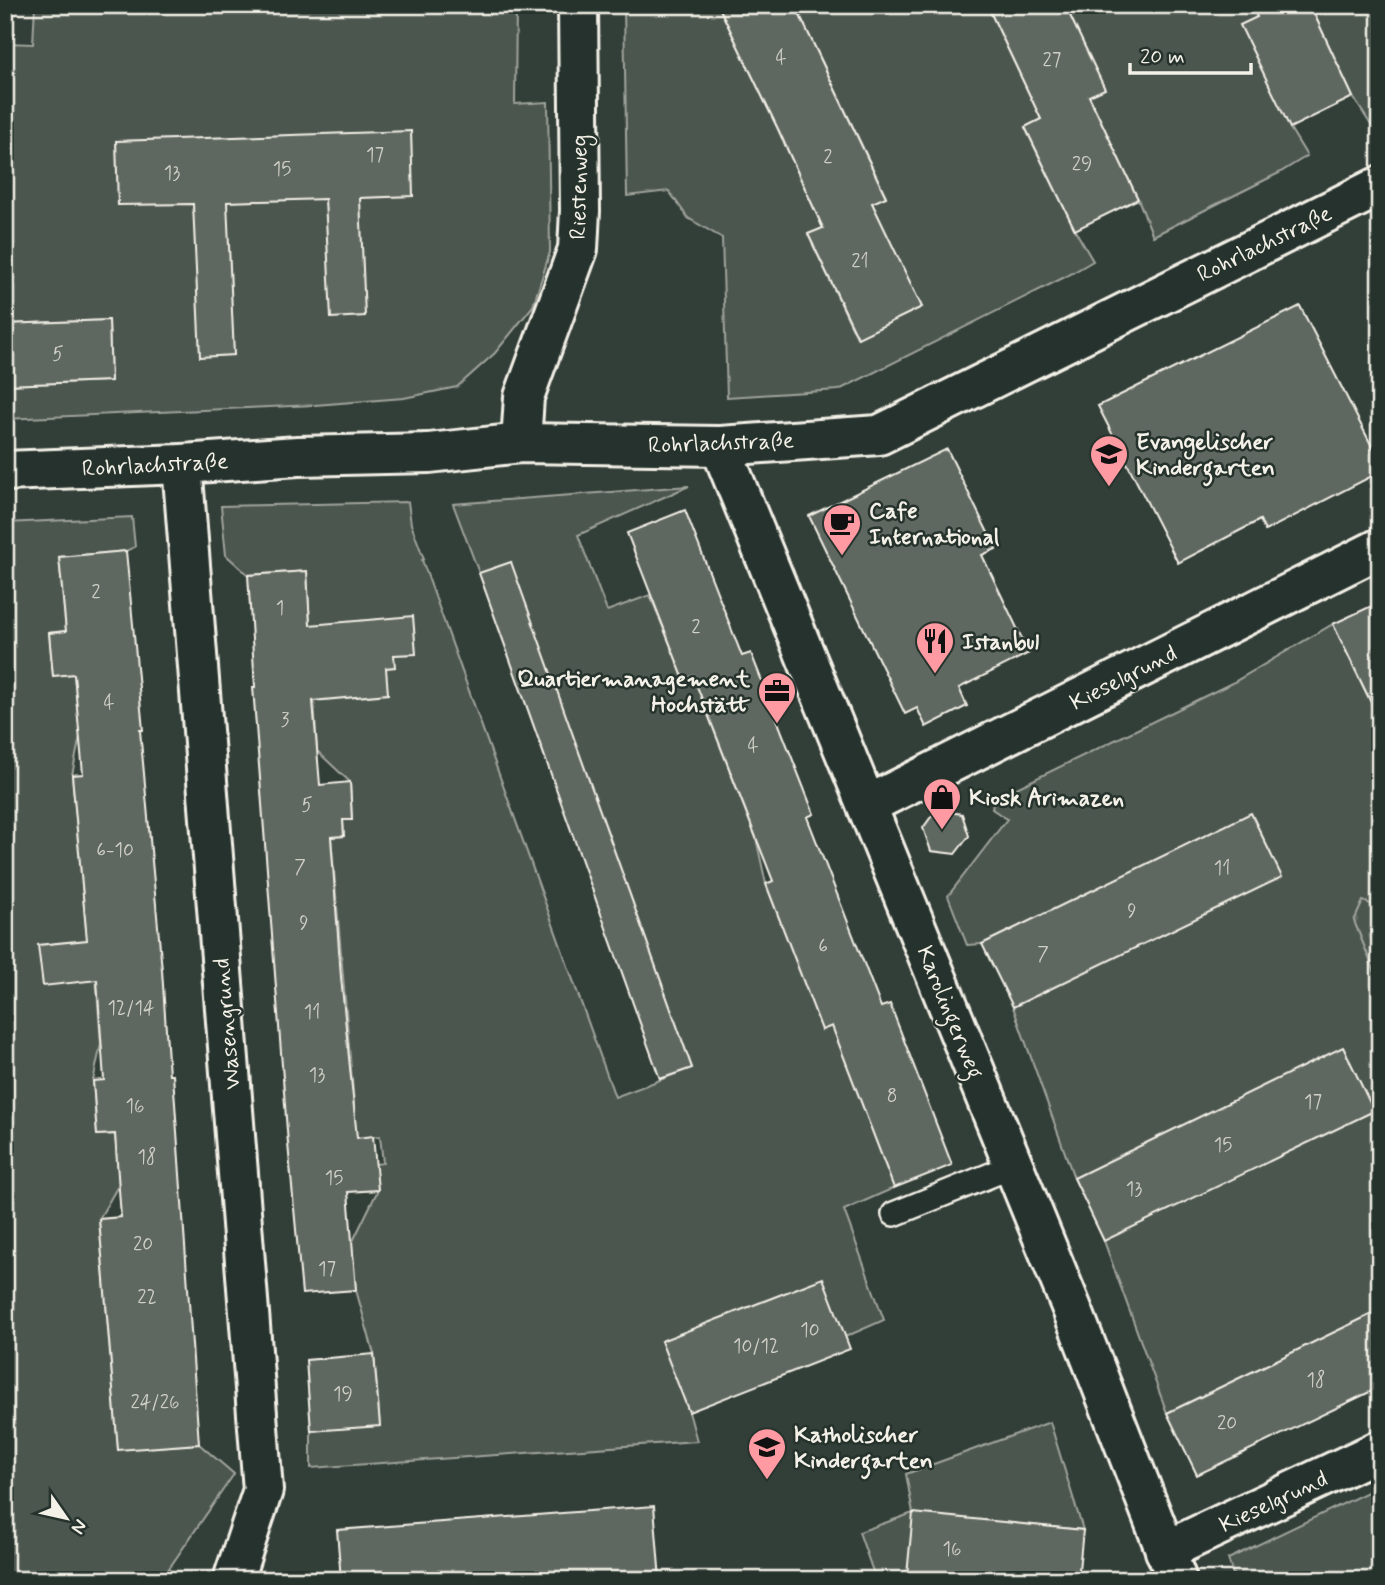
<svg xmlns="http://www.w3.org/2000/svg" width="1385" height="1585" font-family="Mynerve,sans-serif">
<defs>
<pattern id="park-tufts" width="24" height="20" patternUnits="userSpaceOnUse" patternTransform="scale(1.75)"><rect width="24" height="20" fill="#4c564f"/><path d="M3 7l-1-3M5 7V3M7 7l1-3M15 17l-1-3M17 17v-4M19 17l1-3" fill="none" stroke="#666f68"/></pattern>
</defs>
<rect width="100%" height="100%" fill="#323e38"/>
<filter id="ink" filterUnits="userSpaceOnUse"><feTurbulence type="fractalNoise" baseFrequency=".0143" numOctaves="2"/><feDisplacementMap in="SourceGraphic" scale="14" xChannelSelector="R" yChannelSelector="G"/><feConvolveMatrix kernelMatrix="1 2 1 2 8 2 1 2 1" color-interpolation-filters="sRGB"/></filter>
<g filter="url(#ink)">
<g fill="#4c564f" stroke="#a0a49c" stroke-width="2">
<path d="M 35,5 L 516,5 L 515,104 L 548,102 L 550,252 L 533,306 L 495,353 L 457,387 L 404,398 L 315,405 L 5,419 L 5,385 L 111,381 L 109,320 L 5,324 L 5,43 L 33,44 Z"/>
<path d="M 624,5 L 718,5 L 778,129 L 823,228 L 808,234 L 857,338 L 921,307 L 872,203 L 886,196 L 795,5 L 987,5 L 1041,119 L 1025,128 L 1075,230 L 1093,261 L 1067,276 L 839,390 L 727,397 L 722,238 L 688,218 L 669,191 L 627,196 Z"/>
<path d="M 1065,5 L 1252,5 L 1257,17 L 1290,128 L 1307,156 L 1279,173 L 1153,236 L 1138,199 L 1089,96 L 1104,89 Z"/>
<path d="M 1310,5 L 1380,5 L 1380,120 L 1371,125 L 1353,97 Z"/>
<path d="M 689,486 L 578,535 L 607,611 L 650,595 L 684,679 L 693,676 L 756,838 L 766,884 L 822,1029 L 832,1026 L 894,1188 L 844,1210 L 884,1320 L 845,1337 L 662,1342 L 689,1412 L 697,1441 L 311,1468 L 311,1431 L 380,1425 L 374,1354 L 356,1290 L 352,1243 L 378,1190 L 375,1164 L 383,1163 L 380,1136 L 348,1139 L 354,1104 L 331,837 L 344,836 L 343,820 L 352,819 L 350,782 L 317,751 L 307,571 L 248,575 L 226,555 L 221,506 L 408,502 L 411,524 L 424,559 L 422,560 L 615,1097 L 692,1068 L 575,744 L 544,755 L 532,720 L 511,562 L 479,573 L 453,504 Z"/>
<path d="M 132,517 L 135,547 L 126,551 L 59,557 L 66,631 L 49,633 L 53,676 L 74,674 L 80,736 L 72,775 L 86,930 L 96,975 L 101,1044 L 93,1081 L 97,1135 L 115,1134 L 119,1184 L 99,1219 L 118,1449 L 199,1444 L 234,1474 L 161,1580 L 5,1580 L 5,523 Z"/>
<path d="M 1333,624 L 1380,721 L 1380,1310 L 1167,1413 L 1104,1241 L 1074,1178 L 1013,1007 L 1103,963 L 1251,814 L 982,944 L 967,945 L 948,896 L 1007,819 L 992,809 L 994,799 L 1234,682 Z"/>
<path d="M 1050,1422 L 1083,1530 L 998,1522 L 908,1575 L 954,1580 L 876,1580 L 859,1532 L 913,1513 L 906,1474 Z"/>
<path d="M 1380,1486 L 1380,1580 L 1235,1580 L 1228,1559 Z"/>
</g>
<path fill="url(#park-tufts)" stroke="#a0a49c" stroke-width="2" d="M 1363,901 L 1371,904 L 1380,919 L 1380,985 L 1354,921 Z"/>
<g fill="#5f6861" stroke="#f4f1e8" stroke-width="2">
<path d="M 718,5 L 795,5 L 886,197 L 872,203 L 922,307 L 858,338 L 808,234 L 823,228 L 778,129 Z"/>
<path d="M 987,5 L 1065,5 L 1105,89 L 1089,96 L 1138,199 L 1075,230 L 1025,127 L 1041,119 Z"/>
<path d="M 1252,5 L 1310,5 L 1353,97 L 1290,128 L 1240,25 L 1257,17 Z"/>
<path d="M 411,131 L 413,196 L 360,198 L 365,316 L 331,318 L 325,199 L 227,202 L 234,355 L 200,357 L 193,204 L 118,205 L 116,141 Z"/>
<path d="M 1300,306 L 1380,462 L 1380,472 L 1265,531 L 1260,520 L 1178,563 L 1098,406 Z"/>
<path d="M 109,320 L 111,381 L 5,385 L 5,324 Z"/>
<path d="M 947,449 L 996,549 L 982,555 L 1029,653 L 959,688 L 967,706 L 926,727 L 917,708 L 905,714 L 809,516 Z"/>
<path d="M 685,510 L 742,656 L 751,653 L 814,814 L 807,817 L 881,1007 L 890,1004 L 952,1165 L 894,1188 L 832,1026 L 822,1030 L 766,884 L 773,881 L 693,676 L 684,680 L 627,533 Z"/>
<path d="M 126,551 L 143,730 L 140,730 L 162,970 L 169,1075 L 173,1075 L 199,1444 L 118,1450 L 99,1219 L 121,1217 L 115,1134 L 97,1135 L 93,1081 L 104,1080 L 97,980 L 43,986 L 38,945 L 87,940 L 72,775 L 83,774 L 74,674 L 53,676 L 49,633 L 66,631 L 59,557 Z"/>
<path d="M 511,562 L 692,1068 L 660,1079 L 479,573 Z"/>
<path d="M 307,571 L 310,625 L 413,616 L 416,654 L 394,655 L 395,667 L 386,668 L 388,694 L 313,701 L 320,785 L 350,782 L 352,820 L 343,820 L 344,836 L 331,837 L 341,977 L 357,1138 L 373,1136 L 378,1190 L 348,1192 L 356,1290 L 302,1294 L 288,1144 L 253,687 L 255,687 L 248,575 Z"/>
<path d="M 1380,602 L 1380,721 L 1333,624 Z"/>
<path d="M 936,810 L 962,814 L 969,836 L 955,854 L 931,851 L 923,828 Z"/>
<path d="M 1251,813 L 1282,877 L 1013,1007 L 982,944 Z"/>
<path d="M 1343,1047 L 1374,1111 L 1104,1241 L 1074,1178 Z"/>
<path d="M 823,1278 L 850,1349 L 689,1412 L 661,1341 Z"/>
<path d="M 1380,1310 L 1380,1387 L 1197,1475 L 1167,1413 Z"/>
<path d="M 374,1354 L 380,1426 L 311,1431 L 306,1360 Z"/>
<path d="M 654,1506 L 660,1580 L 341,1580 L 337,1530 Z"/>
<path d="M 913,1513 L 1083,1530 L 1078,1580 L 954,1580 L 907,1575 Z"/>
</g>
<g fill="none" stroke-linecap="round" stroke-linejoin="round">
<defs>
<path id="lane" d="M 894,1214 L 1013,1166"/>
<g id="street">
<path d="M 521,443 L 524,397 L 578,249 L 580,211 L 578,5"/>
<path d="M 720,446 L 1072,1309 L 1177,1580"/>
<path d="M 182,464 L 263,1490 L 233,1580"/>
<path d="M 5,471 L 182,464 L 298,456 L 429,453 L 521,443 L 720,446 L 879,435 L 1380,186"/>
<path d="M 867,805 L 1380,548"/>
<path d="M 1165,1551 L 1380,1450"/>
</g>
</defs>
<use href="#lane" stroke="#f4f1e8" stroke-width="28"/>
<use href="#street" stroke="#f4f1e8" stroke-width="44"/>
<use href="#lane" stroke="#26332d" stroke-width="23"/>
<use href="#street" stroke="#26332d" stroke-width="38"/>
</g>
</g>
<defs>
<symbol id="school-pin" viewBox="-11 -11 22 30"><path d="M0 17L-7.5 6A9.5 9.5 0 1 1 7.5 6Z" fill="#ff9aa2" stroke="#26332d"/><path d="M0-5L7-2L0 1L-7-2ZM-4 1L0 2.5L4 1V4Q0 6-4 4Z" fill="#111"/></symbol>
<symbol id="cafe-pin" viewBox="-11 -11 22 30"><path d="M0 17L-7.5 6A9.5 9.5 0 1 1 7.5 6Z" fill="#ff9aa2" stroke="#26332d"/><path d="M-5.5-4.5H6V0H3Q3 3.5 0 3.5H-2.5Q-5.5 3.5-5.5 0ZM3-3.2v2h1.7v-2ZM-6 4.5H4V6H-6Z" fill="#111"/></symbol>
<symbol id="restaurant-pin" viewBox="-11 -11 22 30"><path d="M0 17L-7.5 6A9.5 9.5 0 1 1 7.5 6Z" fill="#ff9aa2" stroke="#26332d"/><path d="M-5-6h1v4h1v-4h1v4h1v-4h1v5L-1.5 .5V6h-2V.5L-5-1ZM5-6V6H3V1.5H1.5Q1.5-4 5-6Z" fill="#111"/></symbol>
<symbol id="office-pin" viewBox="-11 -11 22 30"><path d="M0 17L-7.5 6A9.5 9.5 0 1 1 7.5 6Z" fill="#ff9aa2" stroke="#26332d"/><path d="M-6-3h4V-5.5h4V-3h4V5H-6ZM-1-4.5V-3h2v-1.5ZM-6 0V1H6V0Z" fill="#111"/></symbol>
<symbol id="shop-pin" viewBox="-11 -11 22 30"><path d="M0 17L-7.5 6A9.5 9.5 0 1 1 7.5 6Z" fill="#ff9aa2" stroke="#26332d"/><path d="M-5-2.5h2.3a2.7 3.5 0 0 1 5.4 0H5L5.5 6h-11ZM-1.5-2.5h3a1.5 2.3 0 0 0-3 0Z" fill="#111"/></symbol>
</defs>
<g fill-rule="evenodd">
<use href="#school-pin" x="1087" y="432" width="44" height="60"/>
<use href="#cafe-pin" x="820" y="501" width="44" height="60"/>
<use href="#restaurant-pin" x="913" y="619" width="44" height="60"/>
<use href="#office-pin" x="755" y="669" width="44" height="60"/>
<use href="#shop-pin" x="920" y="775" width="44" height="60"/>
<use href="#school-pin" x="745" y="1425" width="44" height="60"/>
</g>
<g text-anchor="middle" stroke-width="5" stroke-linejoin="round" paint-order="stroke">
<g font-size="19" fill="#cfcfc6">
<text x="781" y="64">4</text>
<text x="1052" y="66">27</text>
<text x="375" y="161">17</text>
<text x="828" y="163">2</text>
<text x="1082" y="170">29</text>
<text x="282" y="175">15</text>
<text x="172" y="179">13</text>
<text x="860" y="267">21</text>
<text x="58" y="360">5</text>
<text x="96" y="598">2</text>
<text x="280" y="614">1</text>
<text x="696" y="633">2</text>
<text x="109" y="709">4</text>
<text x="285" y="726">3</text>
<text x="753" y="752">4</text>
<text x="307" y="811">5</text>
<text x="115" y="856">6-10</text>
<text x="300" y="873">7</text>
<text x="1222" y="874">11</text>
<text x="1132" y="917">9</text>
<text x="304" y="929">9</text>
<text x="823" y="952">6</text>
<text x="1043" y="960">7</text>
<text x="131" y="1014">12/14</text>
<text x="312" y="1018">11</text>
<text x="317" y="1081">13</text>
<text x="892" y="1102">8</text>
<text x="1313" y="1108">17</text>
<text x="135" y="1112">16</text>
<text x="1223" y="1151">15</text>
<text x="147" y="1163">18</text>
<text x="334" y="1184">15</text>
<text x="1134" y="1195">13</text>
<text x="143" y="1250">20</text>
<text x="327" y="1275">17</text>
<text x="147" y="1303">22</text>
<text x="810" y="1336">10</text>
<text x="756" y="1352">10/12</text>
<text x="1316" y="1386">18</text>
<text x="343" y="1400">19</text>
<text x="155" y="1408">24/26</text>
<text x="1227" y="1429">20</text>
<text x="952" y="1555">16</text>
</g>
<g font-size="23" fill="#f4f1e8" stroke="#26332d">
<text transform="translate(578 187) rotate(-89)" y="8">Riestenweg</text>
<text transform="translate(1264 243) rotate(-26)" y="8">Rohrlachstraße</text>
<text transform="translate(721 442) rotate(-2)" y="8">Rohrlachstraße</text>
<text transform="translate(155 464) rotate(-3)" y="8">Rohrlachstraße</text>
<text transform="translate(1123 677) rotate(-27)" y="8">Kieselgrund</text>
<text transform="translate(951 1012) rotate(68)" y="8">Karolingerweg</text>
<text transform="translate(226 1024) rotate(-95)" y="8">Wasengrund</text>
<text transform="translate(1273 1501) rotate(-25)" y="8">Kieselgrund</text>
</g>
<g font-size="23" font-weight="bold" fill="#f4f1e8" stroke="#26332d" text-anchor="start">
<text x="1136" y="449">Evangelischer<tspan x="1136" dy="26">Kindergarten</tspan></text>
<text x="869" y="518">Cafe<tspan x="869" dy="26">International</tspan></text>
<text x="962" y="649">Istanbul</text>
<text x="750" y="686" text-anchor="end">Quartiermanagement<tspan x="750" dy="26">Hochstätt</tspan></text>
<text x="969" y="805">Kiosk Arimazen</text>
<text x="794" y="1442">Katholischer<tspan x="794" dy="26">Kindergarten</tspan></text>
</g>
</g>
<rect width="1385" height="1585" fill="none" stroke="#26332d" stroke-width="28"/>
<rect x="14" y="14" width="1357" height="1557" fill="none" stroke="#f4f1e8" stroke-width="2.5" filter="url(#ink)"/>
<g transform="translate(66 1518) rotate(124)" stroke="#26332d" stroke-width="5" paint-order="stroke">
<path d="M0-5L12 26L0 18L-12 26Z" fill="#f4f1e8"/>
<text y="-10" font-size="19" font-weight="bold" text-anchor="middle" fill="#f4f1e8">N</text>
</g>
<path d="M1130 63v10h121v-10" fill="none" stroke="#f4f1e8" stroke-width="3.5"/>
<text x="1140" y="63" font-size="21" fill="#f4f1e8" stroke="#26332d" stroke-width="5" paint-order="stroke">20 m</text>
</svg>
